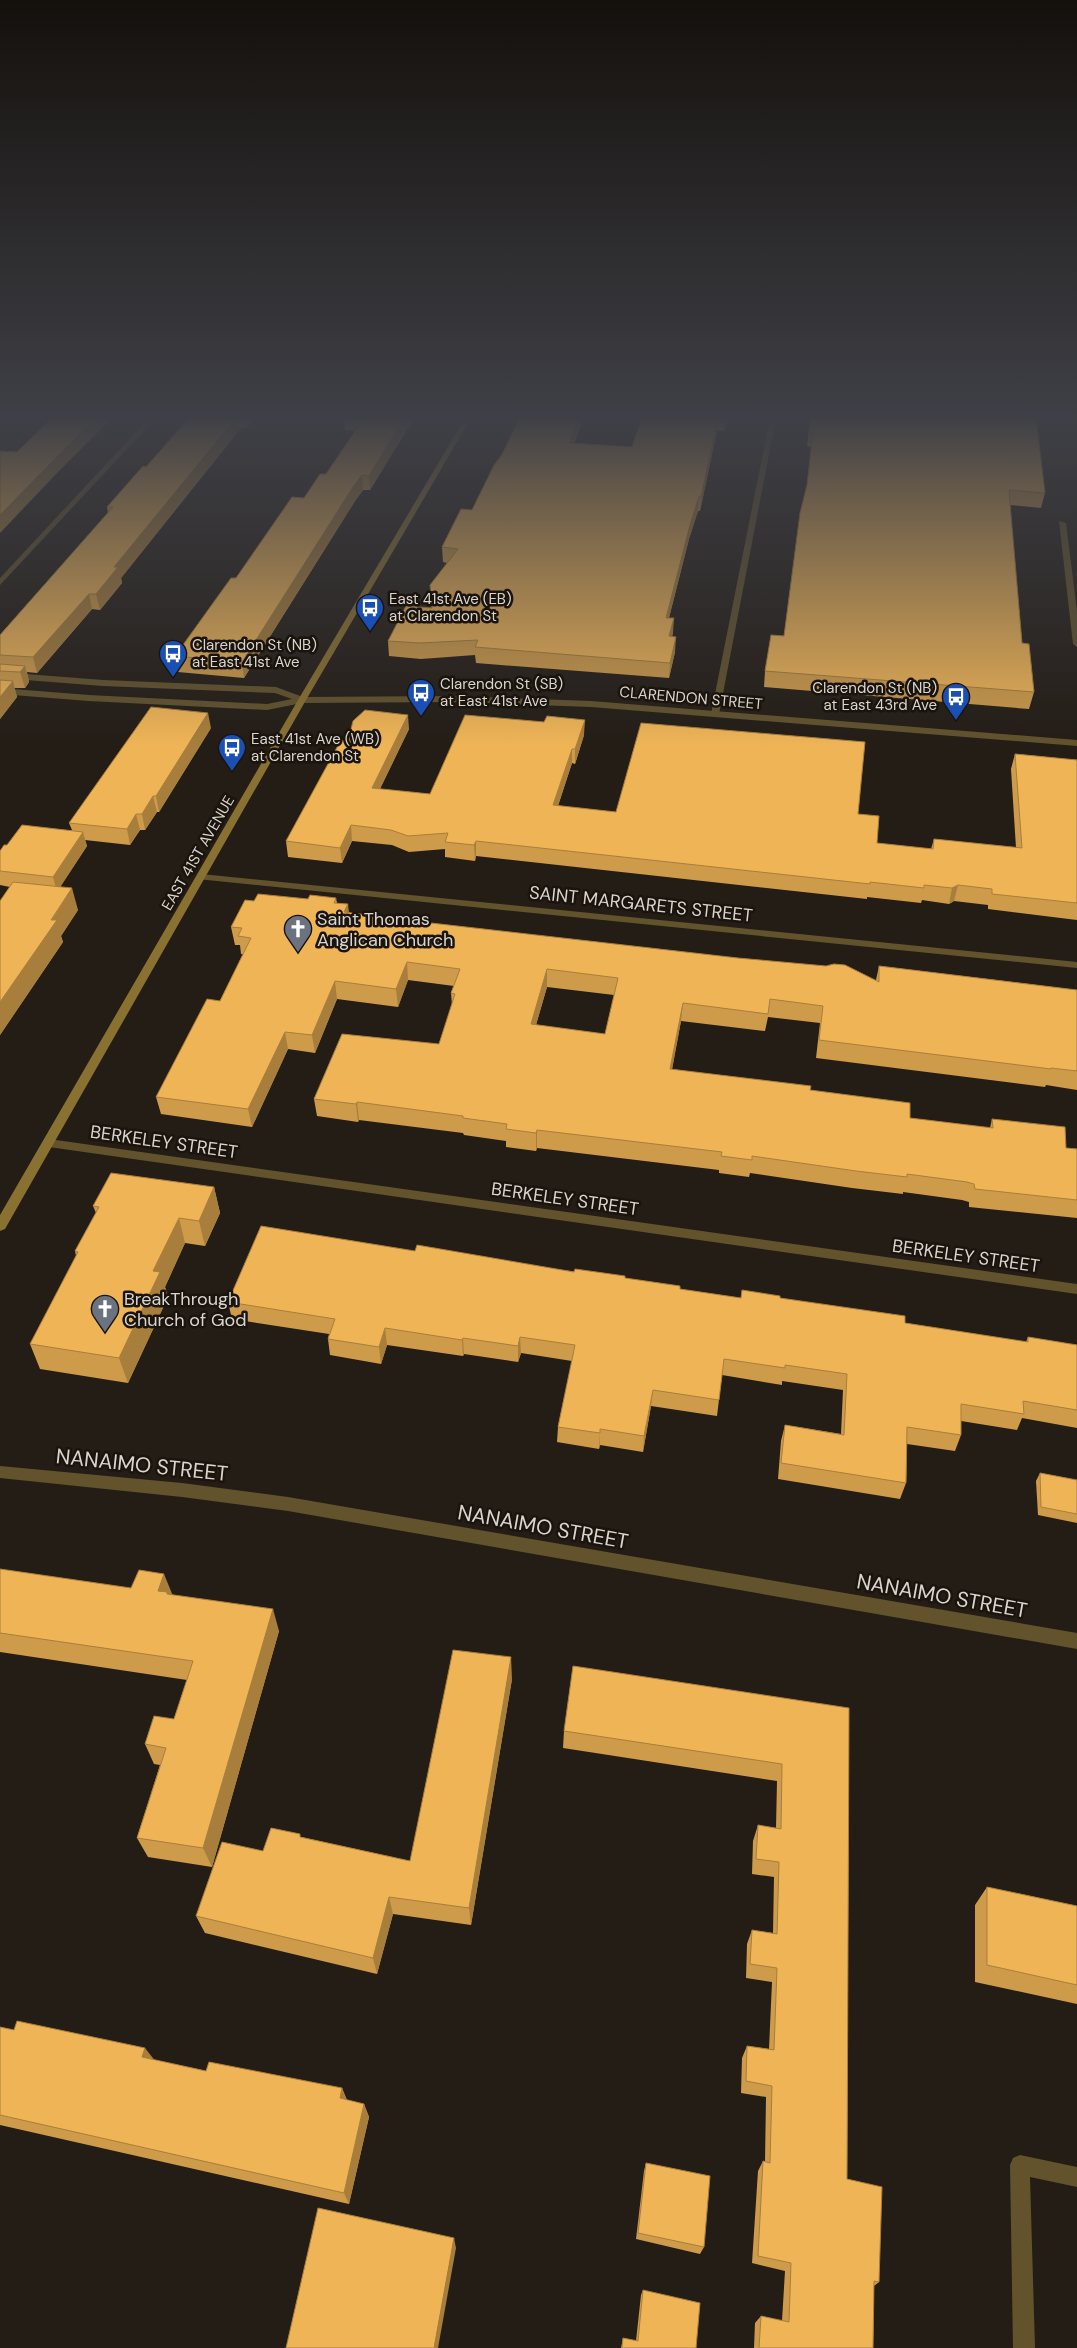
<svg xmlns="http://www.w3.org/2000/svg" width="1077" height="2348" font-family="'DM Sans',sans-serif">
<rect width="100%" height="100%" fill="#241d16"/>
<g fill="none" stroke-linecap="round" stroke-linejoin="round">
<g fill="#62532d" fill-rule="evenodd">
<path d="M 149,418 L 156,418 L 0,585 L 0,578 Z"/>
<path d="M 770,418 L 776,418 L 719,714 L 715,717 L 711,714 Z"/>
<path d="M 1059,521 L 1066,523 L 1077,611 L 1077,647 L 1073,644 Z"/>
<path d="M 201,874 L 1077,962 L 1077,968 L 197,879 L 197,875 Z"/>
<path d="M 49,1139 L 1077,1284 L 1077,1294 L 49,1147 L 43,1143 Z"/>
<path d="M 0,1466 L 182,1483 L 288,1497 L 1077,1633 L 1077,1649 L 288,1511 L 182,1497 L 0,1478 Z"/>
<path d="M 1020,2155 L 1077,2167 L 1077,2187 L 1030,2177 L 1035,2348 L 1013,2348 L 1010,2165 L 1013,2158 Z"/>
</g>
<path fill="#62532d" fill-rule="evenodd" d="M 0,672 L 103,680 L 276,687 L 303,697 L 451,696 L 591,701 L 1077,740 L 1077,746 L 591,707 L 451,702 L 302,703 L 267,710 L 89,701 L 0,694 L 0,688 L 89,695 L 267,704 L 292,699 L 275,693 L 103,686 L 0,678 Z"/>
<path fill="#897131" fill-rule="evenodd" d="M 465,418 L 471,418 L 306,700 L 5,1229 L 0,1231 L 0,1215 L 298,700 Z"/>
</g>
<g fill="#ce9b4a" fill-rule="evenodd">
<path d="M 189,418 L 255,418 L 246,428 L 241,428 L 121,578 L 122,583 L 100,610 L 92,609 L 37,673 L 27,672 L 29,682 L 25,688 L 14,688 L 17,697 L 0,719 L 0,635 L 108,513 L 107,507 L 146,467 Z"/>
<path d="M 344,418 L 414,418 L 370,490 L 363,490 L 355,501 L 244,678 L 178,672 L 175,656 L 236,578 L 304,498 L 326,474 L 355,431 L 345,430 Z"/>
<path d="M 520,418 L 584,418 L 574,443 L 632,447 L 642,418 L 728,418 L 726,427 L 723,431 L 717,431 L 700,511 L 698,511 L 689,539 L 669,618 L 673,633 L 672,636 L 675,652 L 669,678 L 476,663 L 475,655 L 421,659 L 389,656 L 388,641 L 431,608 L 447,563 L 443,562 L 442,547 L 472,510 L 501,456 Z"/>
<path d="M 810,418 L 1045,493 L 1041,508 L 1010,505 L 1022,643 L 1034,692 L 1029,709 L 764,687 L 765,671 L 784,636 L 807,486 L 811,447 L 807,446 Z"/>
<path d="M 211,728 L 159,812 L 157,812 L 145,830 L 140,830 L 130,845 L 85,840 L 87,846 L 60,887 L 78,910 L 61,936 L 63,942 L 0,1035 L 0,901 L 10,887 L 0,885 L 0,851 L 7,845 L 72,830 L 69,823 Z"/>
<path d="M 409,729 L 380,789 L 430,794 L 584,735 L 575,764 L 572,763 L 558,806 L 616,812 L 858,814 L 877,843 L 931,849 L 934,839 L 1016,848 L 1011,769 L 1015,754 L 1077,760 L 1077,920 L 988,909 L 988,905 L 954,901 L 949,904 L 922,900 L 921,903 L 867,897 L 867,899 L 476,856 L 475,861 L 445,857 L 445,849 L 409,852 L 392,845 L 352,841 L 342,863 L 288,857 L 286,841 L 348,741 Z"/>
<path d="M 336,898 L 337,903 L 349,913 L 876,980 L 879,966 L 1077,990 L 1077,1090 L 1046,1085 L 1045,1087 L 816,1058 L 820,1023 L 768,1017 L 765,1031 L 681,1021 L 672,1069 L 810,1090 L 910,1118 L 990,1128 L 992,1119 L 1066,1148 L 1077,1149 L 1077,1218 L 969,1207 L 969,1202 L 962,1200 L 903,1192 L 903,1194 L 852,1188 L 750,1173 L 749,1177 L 719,1173 L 719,1170 L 537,1148 L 536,1151 L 506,1147 L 506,1141 L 464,1135 L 463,1133 L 359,1120 L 358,1122 L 317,1116 L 314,1099 L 439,1044 L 452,1005 L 451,993 L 454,986 L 408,980 L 398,1007 L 337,999 L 315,1053 L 288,1049 L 252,1127 L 161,1114 L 156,1097 L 220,1001 L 243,954 L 241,954 L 240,945 L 235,945 L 231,927 L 254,901 ZM 547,987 L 614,995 L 605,1034 L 536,1025 Z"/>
<path d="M 214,1187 L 220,1213 L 205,1246 L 185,1243 L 165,1287 L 168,1297 L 128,1383 L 40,1369 L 30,1344 L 76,1256 L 75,1251 L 96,1213 L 93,1206 Z"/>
<path d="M 415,1251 L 625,1278 L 680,1289 L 741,1298 L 780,1298 L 905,1323 L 1026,1342 L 1028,1337 L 1077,1345 L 1077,1428 L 1022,1418 L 1017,1430 L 961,1421 L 961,1435 L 955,1451 L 907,1444 L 906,1483 L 900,1499 L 778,1479 L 781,1441 L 785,1425 L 841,1434 L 843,1390 L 782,1381 L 782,1385 L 722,1375 L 717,1416 L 651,1406 L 643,1452 L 600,1445 L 599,1449 L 557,1442 L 558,1427 L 572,1361 L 521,1353 L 518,1362 L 464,1354 L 463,1356 L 387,1345 L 381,1364 L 330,1355 L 328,1339 L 329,1334 L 232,1319 L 228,1302 Z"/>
<path d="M 1040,1473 L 1077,1480 L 1077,1523 L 1038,1515 L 1036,1481 Z"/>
<path d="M 0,1569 L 172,1595 L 279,1631 L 212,1867 L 148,1857 L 137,1838 L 160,1765 L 154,1764 L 145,1744 L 174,1719 L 187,1680 L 0,1652 Z"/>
<path d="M 512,1679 L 471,1925 L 393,1914 L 377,1974 L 205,1933 L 196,1916 L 301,1837 L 410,1861 Z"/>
<path d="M 849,1708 L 847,2179 L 879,2282 L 874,2286 L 873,2348 L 754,2348 L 755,2323 L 761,2316 L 782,2321 L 785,2271 L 752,2263 L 758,2171 L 763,2161 L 765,2162 L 766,2097 L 741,2093 L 742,2058 L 747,2046 L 769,2049 L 772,1982 L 746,1978 L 747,1944 L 752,1930 L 773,1933 L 774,1877 L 752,1874 L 753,1841 L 758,1825 L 776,1828 L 777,1781 L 563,1748 L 564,1731 Z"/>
<path d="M 987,1887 L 1077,1906 L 1077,2004 L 975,1982 L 975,1905 Z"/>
<path d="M 0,2027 L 206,2071 L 342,2088 L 347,2100 L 364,2104 L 369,2117 L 349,2204 L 0,2125 Z"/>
<path d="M 646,2163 L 704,2247 L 700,2254 L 636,2239 L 644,2171 Z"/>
<path d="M 643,2290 L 696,2348 L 621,2348 L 623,2338 L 636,2341 L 641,2295 Z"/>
</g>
<g fill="#a77e3c">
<path d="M 96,418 L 112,418 L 57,473 L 0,533 L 0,515 L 54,460 Z"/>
<path d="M 236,418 L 240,418 L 241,428 L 121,578 L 122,583 L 100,610 L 96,594 L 114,567 Z"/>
<path d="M 245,418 L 255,418 L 246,428 Z"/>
<path d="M 404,418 L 414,418 L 370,490 L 369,476 Z"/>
<path d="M 579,418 L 584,418 L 569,457 L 569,443 Z"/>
<path d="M 718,418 L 717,431 L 700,511 L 701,497 Z"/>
<path d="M 724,418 L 728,418 L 726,427 L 723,431 Z"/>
<path d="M 362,475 L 363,490 L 355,501 L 244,678 L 242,662 L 353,487 Z"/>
<path d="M 699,496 L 698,511 L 689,539 L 665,633 L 666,618 L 690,525 Z"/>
<path d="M 89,594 L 92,609 L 37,673 L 33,657 Z"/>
<path d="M 674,618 L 673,633 L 668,652 L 669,636 Z"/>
<path d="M 676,637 L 675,652 L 669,678 L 670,663 Z"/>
<path d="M 25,666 L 29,682 L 25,688 L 20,672 Z"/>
<path d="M 13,681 L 17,697 L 0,719 L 0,697 Z"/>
<path d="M 208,713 L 211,728 L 159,812 L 156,796 Z"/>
<path d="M 408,715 L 409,729 L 373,803 L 372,788 Z"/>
<path d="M 585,720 L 584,735 L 575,764 L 575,749 Z"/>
<path d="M 572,749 L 572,763 L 553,821 L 553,805 Z"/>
<path d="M 153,796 L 157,812 L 145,830 L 142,814 Z"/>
<path d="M 136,814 L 140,830 L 130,845 L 127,829 Z"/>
<path d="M 351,825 L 352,841 L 342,863 L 340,848 Z"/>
<path d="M 83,832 L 87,846 L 57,892 L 53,877 Z"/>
<path d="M 476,841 L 476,856 L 475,861 L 474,845 Z"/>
<path d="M 958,885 L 954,901 L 949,904 L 952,888 Z"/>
<path d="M 72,888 L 78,910 L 61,936 L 63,942 L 0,1035 L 0,1002 Z"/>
<path d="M 348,904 L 350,922 L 344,912 Z"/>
<path d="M 407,962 L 408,980 L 398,1007 L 396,989 Z"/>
<path d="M 547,969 L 547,987 L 531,1042 L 531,1024 Z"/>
<path d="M 335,981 L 337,999 L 315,1053 L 312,1035 Z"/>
<path d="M 683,1003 L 681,1021 L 669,1086 L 670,1069 Z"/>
<path d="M 285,1032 L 288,1049 L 252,1127 L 248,1109 Z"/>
<path d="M 357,1102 L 359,1120 L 358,1122 L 356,1104 Z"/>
<path d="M 537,1130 L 537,1148 L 536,1151 L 536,1133 Z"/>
<path d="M 214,1187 L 220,1213 L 205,1246 L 199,1221 Z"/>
<path d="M 179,1218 L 185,1243 L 165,1287 L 168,1297 L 128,1383 L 119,1358 L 153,1271 Z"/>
<path d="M 385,1328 L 387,1345 L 381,1364 L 379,1347 Z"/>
<path d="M 520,1337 L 521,1353 L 518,1362 L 518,1346 Z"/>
<path d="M 463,1338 L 464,1354 L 463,1356 L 462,1340 Z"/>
<path d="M 653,1390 L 651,1406 L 643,1452 L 644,1436 Z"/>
<path d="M 600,1429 L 600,1445 L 599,1449 L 600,1433 Z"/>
<path d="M 164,1574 L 173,1596 L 158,1591 Z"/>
<path d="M 273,1609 L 279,1631 L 212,1867 L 203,1848 Z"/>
<path d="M 511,1657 L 512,1679 L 471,1925 L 469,1908 Z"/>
<path d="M 389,1897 L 393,1914 L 377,1974 L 373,1958 Z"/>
<path d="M 145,2048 L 156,2062 L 142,2057 Z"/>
<path d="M 342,2088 L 347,2102 L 340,2098 Z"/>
<path d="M 364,2104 L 369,2117 L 349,2204 L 344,2193 Z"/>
<path d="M 454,2238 L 456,2248 L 438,2348 L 434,2348 Z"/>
</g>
<g fill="#efb456" stroke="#a77e3c" fill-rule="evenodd">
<path d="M 52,418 L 96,418 L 54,460 L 0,515 L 0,451 L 17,452 Z"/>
<path d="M 189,418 L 236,418 L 114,567 L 118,567 L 96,594 L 89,594 L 33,657 L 0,655 L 0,635 L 113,507 L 107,507 L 143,466 L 146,467 Z"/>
<path d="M 364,418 L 404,418 L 369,476 L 362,475 L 353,487 L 242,662 L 175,656 L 231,578 L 236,578 L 292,497 L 304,498 L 320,474 L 326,474 Z"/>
<path d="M 520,418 L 579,418 L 569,443 L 632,447 L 642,418 L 718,418 L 701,497 L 699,496 L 690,525 L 666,618 L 674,618 L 669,636 L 676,637 L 670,663 L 475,647 L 478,640 L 420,643 L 388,641 L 406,606 L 432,608 L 430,585 L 458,549 L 442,547 L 461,509 L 472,510 L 494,465 L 501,456 Z"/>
<path d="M 810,418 L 1036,418 L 1045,493 L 1009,490 L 1010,503 L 1022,643 L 1029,644 L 1034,692 L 765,671 L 771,635 L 784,636 L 800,513 L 807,485 L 813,432 L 809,432 Z"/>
<path d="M 0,664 L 25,666 L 20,672 L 0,671 Z"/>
<path d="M 0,680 L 13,681 L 0,697 Z"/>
<path d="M 151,707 L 208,713 L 156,796 L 153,796 L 142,814 L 136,814 L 127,829 L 69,823 Z"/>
<path d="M 365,710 L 408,715 L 372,788 L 430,794 L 465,715 L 544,722 L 547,716 L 585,720 L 575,749 L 572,749 L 553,805 L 616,812 L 641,723 L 865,742 L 858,814 L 879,816 L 877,843 L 933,849 L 934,839 L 1022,848 L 1015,754 L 1077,760 L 1077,903 L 992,894 L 992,889 L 958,885 L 952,888 L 924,885 L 924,888 L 870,882 L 870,884 L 476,841 L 474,845 L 445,842 L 448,833 L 408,836 L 391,830 L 351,825 L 340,848 L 286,841 L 341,740 L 348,741 L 353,721 Z"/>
<path d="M 22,825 L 83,832 L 53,877 L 0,871 L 0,851 L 4,845 L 7,845 Z"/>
<path d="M 13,882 L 72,888 L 51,920 L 57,920 L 0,1002 L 0,901 Z"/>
<path d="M 258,894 L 308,899 L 310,895 L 336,898 L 334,903 L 348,904 L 344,912 L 431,923 L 738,958 L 826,966 L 834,964 L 845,965 L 879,982 L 879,966 L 1077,990 L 1077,1071 L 1051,1068 L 1051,1069 L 819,1040 L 823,1006 L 770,999 L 768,1014 L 683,1003 L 670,1069 L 811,1086 L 810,1090 L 910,1103 L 910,1118 L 993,1128 L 992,1119 L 1065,1127 L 1066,1148 L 1077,1149 L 1077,1200 L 975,1189 L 974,1184 L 967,1182 L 907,1174 L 907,1177 L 856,1171 L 752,1156 L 752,1160 L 721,1156 L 722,1152 L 537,1130 L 536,1133 L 506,1129 L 507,1124 L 463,1118 L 463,1116 L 357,1102 L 356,1104 L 314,1099 L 342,1034 L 439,1044 L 455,994 L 451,993 L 460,969 L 407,962 L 396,989 L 335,981 L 312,1035 L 285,1032 L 248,1109 L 156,1097 L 207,999 L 220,1001 L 251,938 L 238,936 L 242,928 L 231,927 L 245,900 L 254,901 ZM 547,969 L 618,978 L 605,1034 L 531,1024 Z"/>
<path d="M 111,1173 L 214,1187 L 199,1221 L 179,1218 L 153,1271 L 160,1272 L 119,1358 L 30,1344 L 78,1252 L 75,1251 L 99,1207 L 93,1206 Z"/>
<path d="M 261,1226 L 415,1251 L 417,1245 L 574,1272 L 575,1269 L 625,1276 L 625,1278 L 680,1286 L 680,1289 L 741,1298 L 742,1290 L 780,1296 L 780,1298 L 905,1316 L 905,1323 L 1028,1342 L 1028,1337 L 1077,1345 L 1077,1410 L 1023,1401 L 1024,1414 L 961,1404 L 961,1435 L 907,1427 L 906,1483 L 781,1463 L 785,1425 L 844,1435 L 847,1374 L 785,1365 L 785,1368 L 724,1359 L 719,1400 L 653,1390 L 644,1436 L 600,1429 L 600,1433 L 558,1427 L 575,1345 L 520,1337 L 518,1346 L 463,1338 L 462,1340 L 385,1328 L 379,1347 L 328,1339 L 335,1319 L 228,1302 Z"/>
<path d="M 1040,1473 L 1077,1480 L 1077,1514 L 1041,1507 Z"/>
<path d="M 0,1569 L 131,1588 L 139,1570 L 164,1574 L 158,1591 L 167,1592 L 167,1594 L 273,1609 L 203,1848 L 137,1838 L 166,1748 L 145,1744 L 154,1716 L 174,1719 L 193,1661 L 0,1633 Z"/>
<path d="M 453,1650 L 511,1657 L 469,1908 L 389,1897 L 373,1958 L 196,1916 L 222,1842 L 263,1851 L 271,1828 L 300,1834 L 300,1837 L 410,1861 Z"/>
<path d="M 573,1666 L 849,1708 L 847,2179 L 882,2187 L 879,2282 L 874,2281 L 873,2348 L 759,2348 L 761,2316 L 789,2322 L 791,2263 L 758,2256 L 763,2161 L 770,2163 L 772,2086 L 746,2081 L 747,2046 L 774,2050 L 777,1968 L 750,1964 L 752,1930 L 777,1934 L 779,1862 L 756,1859 L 758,1825 L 781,1829 L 782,1764 L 564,1731 Z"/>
<path d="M 987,1887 L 1077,1906 L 1077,1985 L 987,1965 Z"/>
<path d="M 17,2021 L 145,2048 L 142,2057 L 206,2071 L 209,2062 L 342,2088 L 340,2098 L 364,2104 L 344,2193 L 0,2115 L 0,2027 L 14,2030 Z"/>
<path d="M 646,2163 L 710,2176 L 704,2247 L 638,2233 Z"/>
<path d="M 318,2208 L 454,2238 L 434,2348 L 286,2348 Z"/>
<path d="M 643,2290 L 700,2303 L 696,2348 L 622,2348 L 623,2338 L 638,2341 Z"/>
</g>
<linearGradient id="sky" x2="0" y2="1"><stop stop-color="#14100c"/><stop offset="0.56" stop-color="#3f4047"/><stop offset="1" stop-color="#3f4047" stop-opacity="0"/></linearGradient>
<rect width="1077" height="747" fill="url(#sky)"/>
<defs>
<symbol id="bus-pin" viewBox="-11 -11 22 30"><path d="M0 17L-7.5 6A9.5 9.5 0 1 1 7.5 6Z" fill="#1a4fb4" stroke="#1a140d"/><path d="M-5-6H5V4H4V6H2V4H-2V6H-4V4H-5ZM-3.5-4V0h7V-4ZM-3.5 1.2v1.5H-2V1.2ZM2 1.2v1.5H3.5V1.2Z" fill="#fff"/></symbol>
<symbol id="church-pin" viewBox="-11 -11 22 30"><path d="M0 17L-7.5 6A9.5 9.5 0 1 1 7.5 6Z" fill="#6b7280" stroke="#1a140d"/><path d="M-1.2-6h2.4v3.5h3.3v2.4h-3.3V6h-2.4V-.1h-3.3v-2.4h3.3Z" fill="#fff"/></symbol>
</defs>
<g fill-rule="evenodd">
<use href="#bus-pin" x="354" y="592" width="32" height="43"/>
<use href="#bus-pin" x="157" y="638" width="32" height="43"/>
<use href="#bus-pin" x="405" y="677" width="32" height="43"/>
<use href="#bus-pin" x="940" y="681" width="32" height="43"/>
<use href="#bus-pin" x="216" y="732" width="32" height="43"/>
<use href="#church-pin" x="282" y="913" width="32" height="43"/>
<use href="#church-pin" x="89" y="1293" width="32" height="43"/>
</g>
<g text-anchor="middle" stroke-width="5" stroke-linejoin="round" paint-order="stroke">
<g font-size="15" fill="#d9d4cf" stroke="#1a140d" text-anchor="start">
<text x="389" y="604">East 41st Ave (EB)<tspan x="389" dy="17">at Clarendon St</tspan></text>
<text x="192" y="650">Clarendon St (NB)<tspan x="192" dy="17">at East 41st Ave</tspan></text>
<text x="440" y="689">Clarendon St (SB)<tspan x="440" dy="17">at East 41st Ave</tspan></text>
<text x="937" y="693" text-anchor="end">Clarendon St (NB)<tspan x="937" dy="17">at East 43rd Ave</tspan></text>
<text x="251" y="744">East 41st Ave (WB)<tspan x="251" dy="17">at Clarendon St</tspan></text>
</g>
<g font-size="15" fill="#d9d4cf" stroke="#1a140d">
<text transform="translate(691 698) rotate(5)" y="5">CLARENDON STREET</text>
<text transform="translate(198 853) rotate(-60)" y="5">EAST 41ST AVENUE</text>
</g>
<g font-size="18" fill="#d9d4cf" stroke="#1a140d">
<text transform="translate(641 904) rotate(6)" y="6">SAINT MARGARETS STREET</text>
<text transform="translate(164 1142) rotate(8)" y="6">BERKELEY STREET</text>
<text transform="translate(565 1199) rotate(8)" y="6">BERKELEY STREET</text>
<text transform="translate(966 1256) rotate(8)" y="6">BERKELEY STREET</text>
</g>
<g font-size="18" fill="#d9d4cf" stroke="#1a140d" text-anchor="start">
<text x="317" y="925">Saint Thomas<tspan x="317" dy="21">Anglican Church</tspan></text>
<text x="124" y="1305">BreakThrough<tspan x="124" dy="21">Church of God</tspan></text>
</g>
<g font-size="21" fill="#d9d4cf" stroke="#1a140d">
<text transform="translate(142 1465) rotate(6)" y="7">NANAIMO STREET</text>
<text transform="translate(543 1527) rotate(10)" y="7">NANAIMO STREET</text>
<text transform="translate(942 1596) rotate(10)" y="7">NANAIMO STREET</text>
</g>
</g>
</svg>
